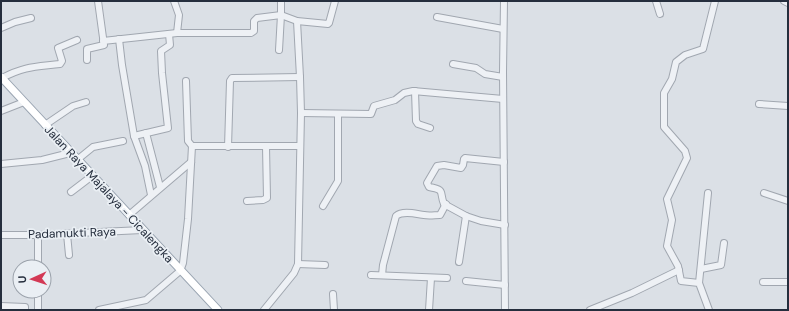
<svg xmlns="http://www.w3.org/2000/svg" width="789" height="311" font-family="'DM Sans',sans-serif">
<rect width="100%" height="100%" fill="#dbe0e6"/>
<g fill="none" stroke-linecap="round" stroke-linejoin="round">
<defs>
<g id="minor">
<path d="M 174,1 L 179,15 L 177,33"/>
<path d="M 504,1 L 503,72 L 505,310"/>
<path d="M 656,1 L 660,14"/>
<path d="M 784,1 L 788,3"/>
<path d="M 437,17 L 503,29"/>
<path d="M 1,28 L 15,22 L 31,18"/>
<path d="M 119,39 L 122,65 L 134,136 L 145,166 L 151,195"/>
<path d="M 103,41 L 177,33 L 251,33 L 254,31 L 254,21 L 257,18 L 281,15 L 297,21 L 328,24 L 329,23 L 335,1"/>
<path d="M 279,50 L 281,15 L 281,1"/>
<path d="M 87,60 L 87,49 L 104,45 L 98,1"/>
<path d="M 453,64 L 476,68 L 485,74 L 503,77"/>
<path d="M 2,78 C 25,66 35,67 60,64 L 62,61 L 58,48 L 77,40"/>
<path d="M 186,81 L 188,141 L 192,146"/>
<path d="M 415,91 L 416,121 L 418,124 L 430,128"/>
<path d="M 759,104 L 788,106"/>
<path d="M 1,111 L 24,102"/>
<path d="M 301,113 L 371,114 L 374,106 L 395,100 L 404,93 L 413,91 L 503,99"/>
<path d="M 45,125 L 73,106 L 86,102"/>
<path d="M 146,133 L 160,187"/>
<path d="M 134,136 L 168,128 L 162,73 L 161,51 L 170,45 L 169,34"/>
<path d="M 228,147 L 230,81 L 232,78 L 300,77"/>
<path d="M 77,160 L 93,147 L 123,141"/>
<path d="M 504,162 L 465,158 L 464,159 L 463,165 L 461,168 L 444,165 L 437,166 L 427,183 L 429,187 C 446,190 439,192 444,204 L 466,216 L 481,221 L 505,225"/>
<path d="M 1,164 L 42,160 L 70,153"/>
<path d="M 71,192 L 92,176"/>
<path d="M 764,193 L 788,201"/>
<path d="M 247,201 L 263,200 L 267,198 L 266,146"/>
<path d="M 323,206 L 338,181 L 338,114"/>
<path d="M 129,215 L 191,162"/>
<path d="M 67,234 L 69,255"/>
<path d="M 1,235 L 38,235 L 142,230"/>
<path d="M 38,235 L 38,267"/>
<path d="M 459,262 L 466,216"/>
<path d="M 298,264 L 325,265"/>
<path d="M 701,269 L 721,265 L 724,243"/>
<path d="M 371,275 L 447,278"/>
<path d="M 382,275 L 383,265 L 396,216 C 403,210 416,214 424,215 C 429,216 435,215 440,215 L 446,204"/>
<path d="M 466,281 L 505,285"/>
<path d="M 763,282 L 788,282"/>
<path d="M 699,283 L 708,193"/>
<path d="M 38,291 L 38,310"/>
<path d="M 333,294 L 334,310"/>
<path d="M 1,306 L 25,307 L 25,310"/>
<path d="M 99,310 L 146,300 L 180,271 L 183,263 L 188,219 L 192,146 L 300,146"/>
<path d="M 264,310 L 294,273 L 298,264 L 301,113 L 300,77 L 297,21"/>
<path d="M 429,310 L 431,278"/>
<path d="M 590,310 L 632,293 L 679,270"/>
<path d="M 709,310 L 699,283 L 681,281 L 678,266 L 667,246 L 672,220 L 667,199 L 687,158 L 685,151 L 664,127 L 664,93 L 672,79 L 676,62 L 685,55 L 703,49 L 715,1"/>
</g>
<path id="major" d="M 1,77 L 218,310"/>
</defs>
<use href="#minor" stroke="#a1a7b0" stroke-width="8"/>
<use href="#major" stroke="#9aa5b2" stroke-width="9"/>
<use href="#minor" stroke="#eef1f5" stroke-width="6"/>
<use href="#major" stroke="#fff" stroke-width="7"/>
</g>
<g text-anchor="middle" stroke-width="3.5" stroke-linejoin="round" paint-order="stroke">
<g font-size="12" fill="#252e3d" stroke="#eaeff4">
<text transform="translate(109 194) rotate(47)" y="4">Jalan Raya Majalaya - Cicalengka</text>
<text transform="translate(72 233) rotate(-2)" y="4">Padamukti Raya</text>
</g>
</g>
<rect width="789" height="311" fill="none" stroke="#252e3d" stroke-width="4"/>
<g transform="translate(32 279) rotate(267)"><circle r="19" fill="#eaeff4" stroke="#9ba2ab"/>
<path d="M0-3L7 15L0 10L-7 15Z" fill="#d33955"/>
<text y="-6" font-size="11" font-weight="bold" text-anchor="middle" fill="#252e3d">U</text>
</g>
</svg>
